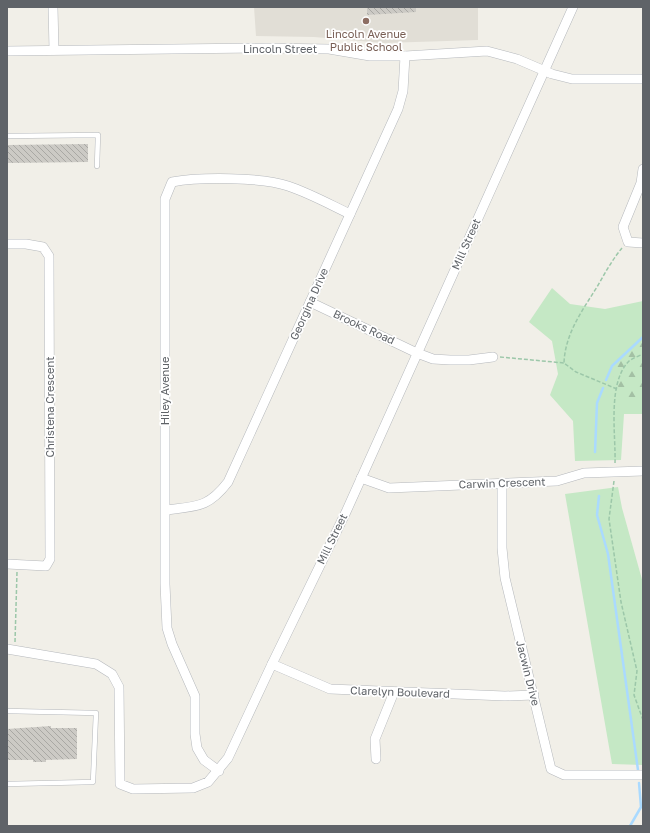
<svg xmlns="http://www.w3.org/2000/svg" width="650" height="833" font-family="'Golos Text',sans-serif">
<defs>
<pattern id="forest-firs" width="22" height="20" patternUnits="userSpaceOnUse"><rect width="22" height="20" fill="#c5e8c5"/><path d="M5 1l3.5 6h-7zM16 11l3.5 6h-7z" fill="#a3c0a4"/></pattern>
<pattern id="building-back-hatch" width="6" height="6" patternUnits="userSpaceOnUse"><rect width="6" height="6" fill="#cccac5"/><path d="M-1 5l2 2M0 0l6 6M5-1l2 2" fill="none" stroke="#a9a8a4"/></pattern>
</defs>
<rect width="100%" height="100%" fill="#f1efe8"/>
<path fill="#e1ded6" d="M 254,7 L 478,7 L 478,40 L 384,43 L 314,37 L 256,36 Z"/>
<g fill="#c5e8c5">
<path d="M 552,288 L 570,304 L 605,309 L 643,301 L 643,414 L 624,414 L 621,460 L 575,461 L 573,421 L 550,395 L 558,374 L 552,341 L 529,322 Z"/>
<path d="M 618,487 L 622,508 L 643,583 L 643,765 L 612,764 L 565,494 Z"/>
</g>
<path fill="url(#forest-firs)" d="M 643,342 L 643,396 L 629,398 L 613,381 L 618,355 Z"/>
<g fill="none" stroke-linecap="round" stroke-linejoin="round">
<g stroke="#aadaff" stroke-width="2.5">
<path d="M 606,380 L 612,366 L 643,337"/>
<path d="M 595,452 L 597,403 L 603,388"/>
<path d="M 599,496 L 597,515 L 608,554 L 638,770"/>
<path d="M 630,826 L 641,807 L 639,783"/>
</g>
</g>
<g fill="url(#building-back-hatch)">
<path d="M 367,7 L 416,7 L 416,12 L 367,15 Z"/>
<path d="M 88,144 L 88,162 L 7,163 L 7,145 Z"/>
<path d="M 51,726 L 51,728 L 77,728 L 77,759 L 46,760 L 46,762 L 33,762 L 33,760 L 7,760 L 7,729 Z"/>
</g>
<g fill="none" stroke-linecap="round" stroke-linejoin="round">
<defs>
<g id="lane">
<path d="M 7,136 L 98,135 L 97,166"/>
<path d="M 7,711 L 96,713 L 93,782 L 7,784"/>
</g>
<g id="street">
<path d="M 53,7 L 54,50"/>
<path d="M 7,51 L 266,48 L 329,49 L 370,56 L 405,56 L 487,51 L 517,59 L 552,74 L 572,79 L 643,79"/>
<path d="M 643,169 L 641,183 L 623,227 L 628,242 L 643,243"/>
<path d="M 7,244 L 26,244 L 43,247 L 49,256 L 50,559 L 46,566 L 7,564"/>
<path d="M 310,302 L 417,353 L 433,359 L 450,360 L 469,360 L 493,357"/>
<path d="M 361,478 L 389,488 L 557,481 L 584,473 L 643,471"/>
<path d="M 502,484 L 502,548 L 505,578 L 551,769 L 564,775 L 643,775"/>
<path d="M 166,510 C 197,506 208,508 228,482 L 398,109 L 403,91 L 405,56"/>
<path d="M 7,649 L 96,664 L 112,674 L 119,687 L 120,784 L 133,789 L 193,788 L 208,782 L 228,758 L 272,664 L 346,512 L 573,7"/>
<path d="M 272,664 L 330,689 L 505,696 L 534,695"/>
<path d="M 376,759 L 375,739 L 394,692"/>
<path d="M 219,771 L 204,760 L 197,748 L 195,734 L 195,696 L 172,644 L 167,628 L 165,584 L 165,199 L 172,182 C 200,177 262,177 288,186 C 309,193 329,204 350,214"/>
</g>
</defs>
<use href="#lane" stroke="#b5b8bc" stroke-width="5.5"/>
<use href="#street" stroke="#b5b8bc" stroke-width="10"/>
<g stroke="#9cc7a9" stroke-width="1.5" stroke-dasharray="4 2" stroke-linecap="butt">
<path d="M 500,357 L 564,363"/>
<path d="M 617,389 L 576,372 L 564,363 C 565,334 582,311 597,287 C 605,273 612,260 622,248"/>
<path d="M 615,463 C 616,435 607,383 629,361 C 633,358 639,356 643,354"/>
<path d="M 614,481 L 609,519 L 621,602 L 637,671 L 634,695 L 643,720"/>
<path d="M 15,642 L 17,572"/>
</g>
<use href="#lane" stroke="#fff" stroke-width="4.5"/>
<use href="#street" stroke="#fff" stroke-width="9"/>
</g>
<circle fill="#8d6e63" stroke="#fff" stroke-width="1.5" cx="366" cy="21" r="4"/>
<g text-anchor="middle" stroke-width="3.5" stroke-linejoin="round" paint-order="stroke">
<g font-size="11" fill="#785e54" stroke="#fff">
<text x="366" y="38">Lincoln Avenue<tspan x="366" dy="13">Public School</tspan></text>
</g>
<g font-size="11" fill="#5f6368" stroke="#fff">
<text x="280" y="53">Lincoln Street</text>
<text transform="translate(466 244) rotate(-66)" y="4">Mill Street</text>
<text transform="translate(309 304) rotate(-66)" y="4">Georgina Drive</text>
<text transform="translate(364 327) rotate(25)" y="4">Brooks Road</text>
<text transform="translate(165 391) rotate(-90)" y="4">Hiley Avenue</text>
<text transform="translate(50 407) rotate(-90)" y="4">Christena Crescent</text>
<text transform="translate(502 483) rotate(-2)" y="4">Carwin Crescent</text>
<text transform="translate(332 539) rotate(-64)" y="4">Mill Street</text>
<text transform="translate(528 673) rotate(76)" y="4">Jacwin Drive</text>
<text transform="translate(400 692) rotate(2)" y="4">Clarelyn Boulevard</text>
</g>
</g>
<rect width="650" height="833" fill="none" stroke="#5f6368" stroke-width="16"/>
</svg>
